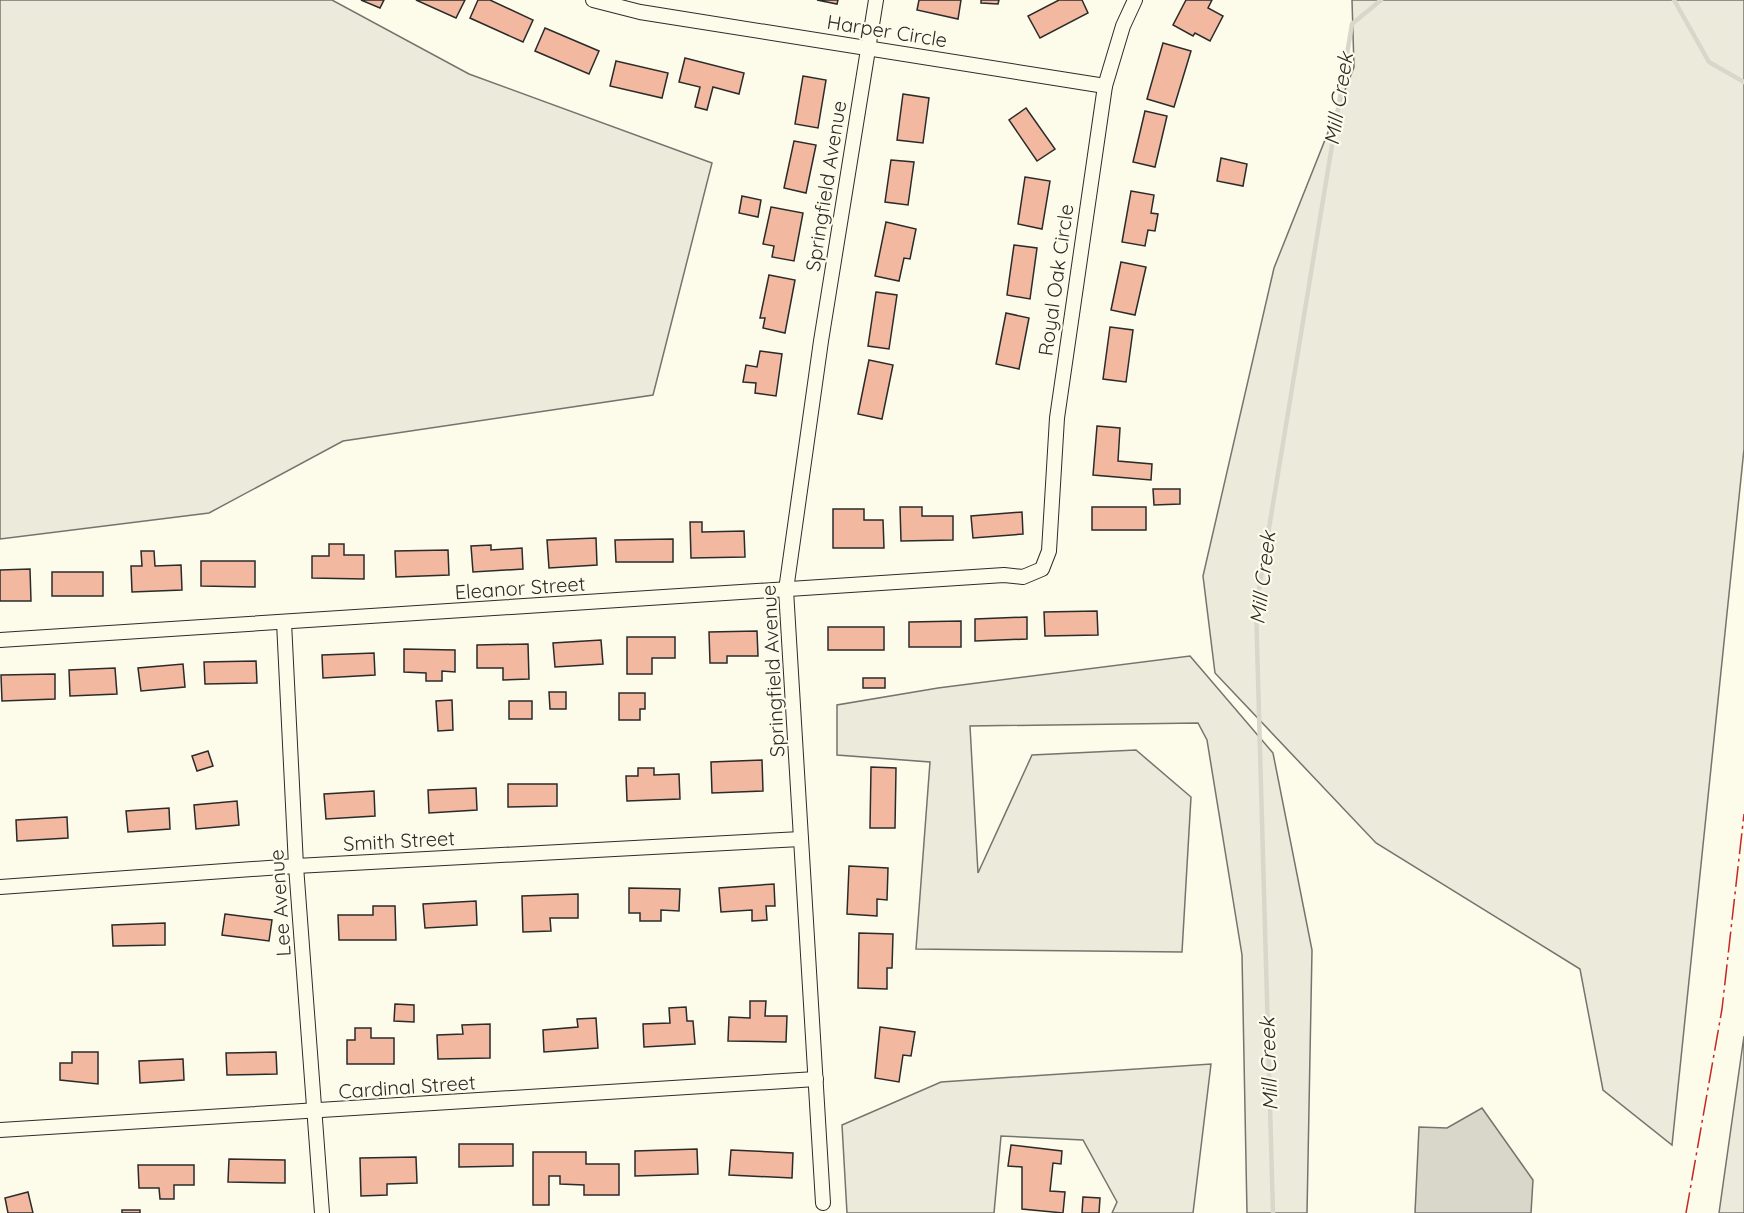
<svg xmlns="http://www.w3.org/2000/svg" width="1744" height="1213" font-family="Quicksand,sans-serif">
<rect width="100%" height="100%" fill="#fdfbea"/>
<g fill="#ecebdb" stroke="#74746e" stroke-width="1.5">
<path d="M 0,0 L 332,0 L 469,74 L 712,163 L 653,395 L 343,441 L 209,513 L 0,539 Z"/>
<path d="M 1352,0 L 1744,0 L 1744,449 L 1672,1145 L 1603,1090 L 1580,969 L 1376,843 L 1215,673 L 1203,576 L 1274,268 L 1354,67 Z"/>
<path d="M 1190,656 L 1273,753 L 1312,950 L 1307,1213 L 1247,1213 L 1242,955 L 1207,740 L 1198,723 L 970,726 L 978,873 L 1032,755 L 1136,750 L 1191,797 L 1182,952 L 916,949 L 930,762 L 837,755 L 837,705 L 938,688 Z"/>
<path d="M 1744,1036 L 1744,1213 L 1719,1213 Z"/>
<path d="M 1211,1064 L 1193,1213 L 1112,1213 L 1117,1202 L 1083,1140 L 1001,1136 L 994,1213 L 847,1213 L 842,1125 L 941,1082 Z"/>
</g>
<path fill="#d8d7c9" stroke="#74746e" stroke-width="1.5" d="M 1482,1108 L 1533,1180 L 1531,1213 L 1415,1213 L 1419,1127 L 1447,1128 Z"/>
<g fill="none" stroke-linecap="round" stroke-linejoin="round">
<g stroke="#d8d7c9" stroke-width="4.5">
<path d="M 1674,0 L 1709,62 L 1744,82"/>
<path d="M 1273,1213 L 1256,607 L 1352,24 L 1381,0"/>
</g>
</g>
<g fill="#f2b8a0" stroke="#2b2b2b" stroke-width="1.5">
<path d="M 361,0 L 384,0 L 380,8 Z"/>
<path d="M 416,0 L 465,0 L 456,18 Z"/>
<path d="M 478,0 L 490,0 L 533,20 L 523,42 L 470,18 Z"/>
<path d="M 817,0 L 838,0 L 837,4 Z"/>
<path d="M 919,0 L 961,0 L 958,19 L 917,10 Z"/>
<path d="M 981,0 L 999,0 L 998,4 L 981,3 Z"/>
<path d="M 1059,0 L 1082,0 L 1088,13 L 1040,38 L 1028,16 Z"/>
<path d="M 1186,0 L 1212,0 L 1208,8 L 1223,16 L 1210,41 L 1195,33 L 1193,36 L 1173,25 Z"/>
<path d="M 545,28 L 599,51 L 589,74 L 535,51 Z"/>
<path d="M 1163,43 L 1191,51 L 1174,107 L 1147,99 Z"/>
<path d="M 685,58 L 744,73 L 739,94 L 713,87 L 707,110 L 695,107 L 700,87 L 679,82 Z"/>
<path d="M 616,61 L 668,73 L 662,98 L 610,86 Z"/>
<path d="M 803,76 L 826,80 L 818,128 L 795,124 Z"/>
<path d="M 903,94 L 929,98 L 923,143 L 897,140 Z"/>
<path d="M 1026,108 L 1055,149 L 1037,161 L 1009,120 Z"/>
<path d="M 1145,111 L 1167,116 L 1155,167 L 1133,162 Z"/>
<path d="M 794,141 L 816,145 L 806,193 L 784,188 Z"/>
<path d="M 1221,158 L 1247,164 L 1243,186 L 1217,181 Z"/>
<path d="M 891,160 L 914,162 L 908,205 L 885,202 Z"/>
<path d="M 1025,177 L 1050,181 L 1042,229 L 1018,224 Z"/>
<path d="M 1131,191 L 1154,195 L 1151,213 L 1158,214 L 1155,231 L 1148,230 L 1145,246 L 1122,242 Z"/>
<path d="M 742,196 L 761,200 L 758,217 L 739,213 Z"/>
<path d="M 771,207 L 803,213 L 794,261 L 772,257 L 774,246 L 763,244 Z"/>
<path d="M 886,222 L 916,229 L 910,259 L 904,258 L 899,281 L 875,276 Z"/>
<path d="M 1014,245 L 1037,248 L 1030,299 L 1007,295 Z"/>
<path d="M 1121,262 L 1146,267 L 1135,315 L 1111,310 Z"/>
<path d="M 769,275 L 795,280 L 785,333 L 763,328 L 765,318 L 760,318 Z"/>
<path d="M 876,292 L 897,295 L 889,349 L 868,346 Z"/>
<path d="M 1006,313 L 1029,318 L 1019,369 L 996,364 Z"/>
<path d="M 1110,327 L 1133,330 L 1126,382 L 1103,379 Z"/>
<path d="M 760,351 L 782,354 L 776,396 L 755,393 L 756,383 L 743,382 L 746,365 L 757,367 Z"/>
<path d="M 869,360 L 893,365 L 882,419 L 858,414 Z"/>
<path d="M 1097,426 L 1120,428 L 1118,461 L 1152,464 L 1151,480 L 1093,475 Z"/>
<path d="M 1153,489 L 1180,489 L 1180,504 L 1154,505 Z"/>
<path d="M 900,507 L 922,507 L 922,516 L 953,516 L 953,540 L 901,541 Z"/>
<rect x="1092" y="507" width="54" height="23"/>
<path d="M 833,509 L 864,509 L 864,520 L 883,520 L 884,548 L 833,548 Z"/>
<path d="M 1022,512 L 1023,534 L 973,538 L 971,516 Z"/>
<path d="M 690,522 L 702,522 L 702,532 L 744,531 L 745,557 L 691,558 Z"/>
<path d="M 596,538 L 597,565 L 549,568 L 547,540 Z"/>
<path d="M 673,539 L 673,562 L 616,562 L 615,540 Z"/>
<path d="M 329,544 L 344,544 L 344,555 L 364,555 L 364,579 L 312,578 L 312,556 L 329,556 Z"/>
<path d="M 491,545 L 491,550 L 522,548 L 523,569 L 473,572 L 471,546 Z"/>
<path d="M 448,550 L 449,575 L 396,577 L 395,551 Z"/>
<path d="M 141,551 L 154,551 L 155,566 L 181,565 L 182,590 L 132,592 L 131,566 L 142,566 Z"/>
<path d="M 201,561 L 255,561 L 255,587 L 201,586 Z"/>
<path d="M 30,569 L 31,601 L 0,601 L 0,570 Z"/>
<rect x="52" y="572" width="51" height="24"/>
<path d="M 1097,611 L 1098,635 L 1045,636 L 1044,612 Z"/>
<path d="M 1027,617 L 1027,639 L 975,641 L 975,619 Z"/>
<path d="M 961,621 L 961,647 L 909,647 L 909,622 Z"/>
<rect x="828" y="627" width="56" height="23"/>
<path d="M 757,631 L 758,656 L 727,656 L 727,663 L 710,663 L 709,632 Z"/>
<path d="M 627,637 L 675,637 L 675,658 L 652,658 L 652,674 L 627,674 Z"/>
<path d="M 601,640 L 603,664 L 555,667 L 553,643 Z"/>
<path d="M 528,644 L 529,679 L 503,680 L 503,668 L 477,668 L 477,645 Z"/>
<path d="M 404,649 L 455,650 L 455,672 L 442,671 L 442,681 L 426,681 L 426,673 L 404,672 Z"/>
<path d="M 374,653 L 375,675 L 323,678 L 322,655 Z"/>
<path d="M 256,661 L 257,683 L 205,684 L 204,662 Z"/>
<path d="M 183,664 L 185,687 L 141,691 L 138,668 Z"/>
<path d="M 115,668 L 117,694 L 70,696 L 69,670 Z"/>
<path d="M 55,674 L 55,699 L 2,701 L 1,675 Z"/>
<rect x="863" y="678" width="22" height="10"/>
<path d="M 549,692 L 566,692 L 566,709 L 550,709 Z"/>
<path d="M 619,693 L 645,693 L 645,709 L 640,709 L 640,720 L 619,720 Z"/>
<path d="M 452,700 L 453,730 L 438,731 L 436,701 Z"/>
<rect x="509" y="701" width="23" height="18"/>
<path d="M 208,751 L 213,766 L 197,771 L 192,756 Z"/>
<path d="M 762,760 L 763,791 L 712,793 L 711,762 Z"/>
<path d="M 871,767 L 896,768 L 895,828 L 870,828 Z"/>
<path d="M 638,768 L 654,768 L 654,775 L 679,774 L 680,799 L 627,801 L 626,776 L 638,776 Z"/>
<path d="M 508,784 L 557,784 L 557,806 L 508,807 Z"/>
<path d="M 476,788 L 477,810 L 429,813 L 428,790 Z"/>
<path d="M 374,791 L 375,816 L 326,819 L 324,794 Z"/>
<path d="M 237,801 L 239,825 L 196,829 L 194,805 Z"/>
<path d="M 169,808 L 170,829 L 128,832 L 126,811 Z"/>
<path d="M 67,817 L 68,838 L 17,841 L 16,820 Z"/>
<path d="M 849,866 L 888,868 L 887,900 L 877,899 L 877,916 L 847,914 Z"/>
<path d="M 774,884 L 775,906 L 766,906 L 767,920 L 752,921 L 752,910 L 721,912 L 719,888 Z"/>
<path d="M 629,888 L 680,889 L 679,911 L 661,910 L 661,921 L 640,921 L 640,913 L 629,913 Z"/>
<path d="M 578,894 L 578,918 L 550,918 L 551,931 L 523,932 L 522,896 Z"/>
<path d="M 476,901 L 477,925 L 425,928 L 423,904 Z"/>
<path d="M 373,906 L 395,906 L 396,940 L 339,940 L 338,915 L 373,915 Z"/>
<path d="M 225,914 L 272,920 L 269,941 L 222,935 Z"/>
<path d="M 165,923 L 165,945 L 113,946 L 112,925 Z"/>
<path d="M 859,933 L 893,934 L 892,968 L 887,968 L 887,989 L 858,988 Z"/>
<path d="M 750,1001 L 766,1001 L 765,1016 L 787,1016 L 786,1042 L 728,1041 L 729,1017 L 750,1018 Z"/>
<path d="M 395,1004 L 414,1005 L 414,1022 L 394,1021 Z"/>
<path d="M 686,1007 L 687,1021 L 693,1021 L 695,1044 L 644,1047 L 643,1024 L 670,1023 L 669,1008 Z"/>
<path d="M 596,1018 L 598,1048 L 544,1052 L 543,1030 L 578,1027 L 577,1019 Z"/>
<path d="M 490,1024 L 490,1058 L 438,1059 L 437,1035 L 463,1034 L 462,1025 Z"/>
<path d="M 880,1027 L 915,1032 L 911,1056 L 903,1055 L 899,1082 L 875,1078 Z"/>
<path d="M 355,1028 L 371,1028 L 371,1038 L 394,1038 L 394,1064 L 347,1064 L 347,1040 L 355,1040 Z"/>
<path d="M 72,1052 L 98,1052 L 98,1084 L 60,1080 L 60,1063 L 72,1063 Z"/>
<path d="M 276,1052 L 277,1074 L 227,1075 L 226,1053 Z"/>
<path d="M 183,1059 L 184,1080 L 140,1083 L 139,1061 Z"/>
<path d="M 459,1144 L 513,1144 L 513,1166 L 459,1167 Z"/>
<path d="M 1011,1145 L 1062,1151 L 1061,1164 L 1053,1163 L 1050,1191 L 1065,1192 L 1063,1213 L 1022,1209 L 1022,1167 L 1008,1166 Z"/>
<path d="M 697,1149 L 698,1174 L 635,1176 L 635,1151 Z"/>
<path d="M 731,1150 L 793,1153 L 792,1178 L 729,1175 Z"/>
<path d="M 533,1152 L 586,1152 L 586,1164 L 619,1164 L 619,1195 L 584,1195 L 584,1185 L 560,1184 L 560,1176 L 549,1176 L 549,1205 L 533,1205 Z"/>
<path d="M 416,1157 L 417,1183 L 387,1184 L 387,1195 L 361,1196 L 360,1158 Z"/>
<path d="M 229,1159 L 285,1160 L 285,1183 L 228,1182 Z"/>
<path d="M 138,1165 L 194,1165 L 194,1185 L 174,1185 L 174,1199 L 160,1199 L 159,1188 L 139,1188 Z"/>
<path d="M 28,1192 L 33,1213 L 8,1213 L 5,1198 Z"/>
<path d="M 1083,1197 L 1100,1198 L 1099,1213 L 1082,1213 Z"/>
<rect x="122" y="1210" width="18" height="3"/>
</g>
<g fill="none" stroke-linecap="round" stroke-linejoin="round">
<defs>
<g id="minor">
<path d="M 593,0 L 640,12 L 1105,86"/>
<path d="M 284,622 L 296,866 L 322,1213"/>
<path d="M 0,640 L 1004,575 L 1023,577 L 1042,569 L 1049,551 L 1057,418 L 1105,86 L 1123,26 L 1135,0"/>
<path d="M 0,887 L 296,866 L 801,839"/>
<path d="M 0,1130 L 816,1079"/>
<path d="M 823,1203 L 786,590 L 821,341 L 876,0"/>
</g>
</defs>
<use href="#minor" stroke="#2b2b2b" stroke-width="16"/>
<use href="#minor" stroke="#fdfbea" stroke-width="14"/>
<path stroke="#c62828" stroke-width="1.5" stroke-dasharray="21 4.5 3 4.5" stroke-linecap="butt" d="M 1686,1213 L 1722,1009 L 1744,814"/>
</g>
<g text-anchor="middle" stroke-width="4.5" stroke-linejoin="round" paint-order="stroke">
<g font-size="20" fill="#2b2b2b" stroke="#fdfbea">
<text transform="translate(887 31) rotate(9)" y="7">Harper Circle</text>
<text transform="translate(826 186) rotate(-81)" y="7">Springfield Avenue</text>
<text transform="translate(1056 280) rotate(-82)" y="7">Royal Oak Circle</text>
<text transform="translate(520 588) rotate(-4)" y="7">Eleanor Street</text>
<text transform="translate(773 671) rotate(-93)" y="7">Springfield Avenue</text>
<text transform="translate(399 841) rotate(-3)" y="7">Smith Street</text>
<text transform="translate(280 903) rotate(-94)" y="7">Lee Avenue</text>
<text transform="translate(407 1087) rotate(-4)" y="7">Cardinal Street</text>
</g>
<g font-size="21" font-style="italic" fill="#2b2b2b" stroke="#fdfbea">
<text transform="translate(1339 99) rotate(-81)" y="7">Mill Creek</text>
<text transform="translate(1263 578) rotate(-83)" y="7">Mill Creek</text>
<text transform="translate(1269 1064) rotate(-92)" y="7">Mill Creek</text>
</g>
</g>
</svg>
